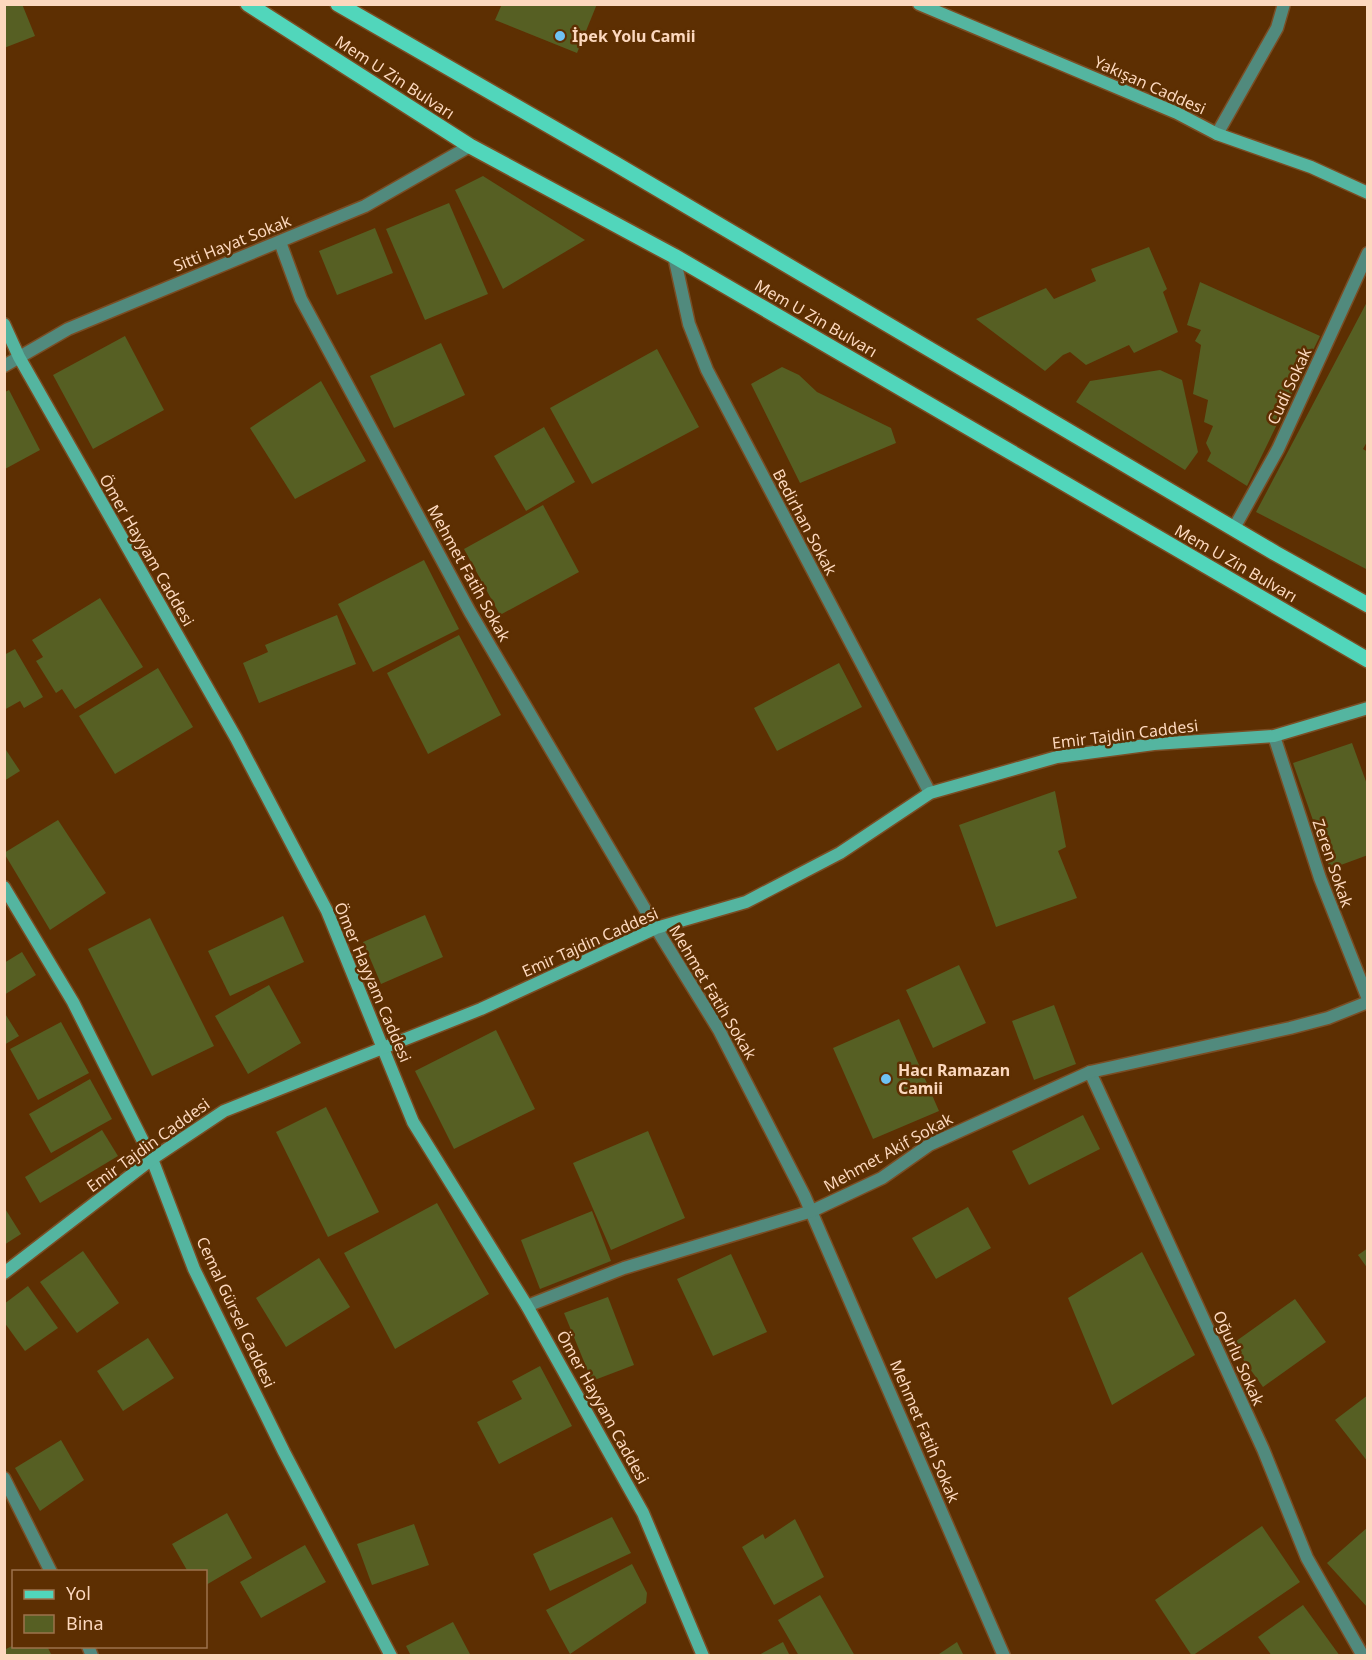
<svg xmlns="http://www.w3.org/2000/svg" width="1372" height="1660" font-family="'Noto Sans',sans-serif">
<rect width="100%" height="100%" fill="#5d2f02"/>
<g fill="#565f23">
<path d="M 4,4 L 22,4 L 35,36 L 4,48 Z"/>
<path d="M 502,4 L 597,4 L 577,53 L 495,20 Z"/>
<path d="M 483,176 L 585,240 L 503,289 L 455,190 Z"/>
<path d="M 449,203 L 488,294 L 425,320 L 386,229 Z"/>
<path d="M 375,228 L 393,273 L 337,295 L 319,251 Z"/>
<path d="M 1149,247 L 1167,289 L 1163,292 L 1178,332 L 1134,353 L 1129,345 L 1086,365 L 1070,352 L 1063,355 L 1045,371 L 976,319 L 1046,288 L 1054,299 L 1096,281 L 1091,269 Z"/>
<path d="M 1200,282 L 1320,336 L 1247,486 L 1207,461 L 1211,453 L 1206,443 L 1213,426 L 1204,422 L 1208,400 L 1193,394 L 1201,345 L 1195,341 L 1201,330 L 1187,325 Z"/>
<path d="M 1368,300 L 1368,440 L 1363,449 L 1368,452 L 1368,570 L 1256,512 Z"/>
<path d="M 125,336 L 164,410 L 93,449 L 53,375 Z"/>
<path d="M 441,343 L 465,395 L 394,428 L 370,376 Z"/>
<path d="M 657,349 L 699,427 L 592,484 L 550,408 Z"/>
<path d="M 782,367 L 799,375 L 817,392 L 891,428 L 896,443 L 800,483 L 751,384 Z"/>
<path d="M 1160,370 L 1182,380 L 1198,452 L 1185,470 L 1076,402 L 1090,381 Z"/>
<path d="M 321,381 L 366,461 L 295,499 L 250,428 Z"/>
<path d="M 9,390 L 40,450 L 5,469 L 5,392 Z"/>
<path d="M 544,427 L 575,482 L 526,511 L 494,456 Z"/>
<path d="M 543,505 L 579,572 L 500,615 L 464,549 Z"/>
<path d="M 424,560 L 459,629 L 373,672 L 338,604 Z"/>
<path d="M 100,598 L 143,667 L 75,709 L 62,689 L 56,693 L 36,661 L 43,657 L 32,640 Z"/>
<path d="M 337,615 L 356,664 L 259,703 L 243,663 L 268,652 L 265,645 Z"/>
<path d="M 459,635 L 501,715 L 428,754 L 387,673 Z"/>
<path d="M 15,649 L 43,697 L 24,708 L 20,701 L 4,710 L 4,655 Z"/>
<path d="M 839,663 L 862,707 L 777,751 L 754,708 Z"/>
<path d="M 158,668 L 193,727 L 115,774 L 79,716 Z"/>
<path d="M 1352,743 L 1368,787 L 1368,855 L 1330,869 L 1293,763 Z"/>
<path d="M 4,747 L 20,771 L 4,781 Z"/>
<path d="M 1055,791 L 1066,847 L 1058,851 L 1077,898 L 996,927 L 959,825 Z"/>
<path d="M 58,820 L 106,893 L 50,930 L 4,853 Z"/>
<path d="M 425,915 L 443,957 L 381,984 L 363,942 Z"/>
<path d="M 283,916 L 304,962 L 230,996 L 208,951 Z"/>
<path d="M 150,918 L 214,1046 L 152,1076 L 88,949 Z"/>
<path d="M 22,952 L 36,975 L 4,995 L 4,963 Z"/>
<path d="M 959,965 L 986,1023 L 933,1048 L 906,990 Z"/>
<path d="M 269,985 L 301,1043 L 248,1074 L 215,1016 Z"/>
<path d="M 1054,1005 L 1076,1064 L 1034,1080 L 1012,1021 Z"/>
<path d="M 4,1012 L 19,1036 L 4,1045 Z"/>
<path d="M 899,1019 L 939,1111 L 873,1139 L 833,1048 Z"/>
<path d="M 61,1022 L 89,1073 L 38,1100 L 10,1049 Z"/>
<path d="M 496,1030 L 535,1109 L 454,1149 L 415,1071 Z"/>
<path d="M 90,1079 L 112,1119 L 51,1153 L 29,1114 Z"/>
<path d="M 326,1107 L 379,1212 L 328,1237 L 276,1132 Z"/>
<path d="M 1083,1115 L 1100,1149 L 1029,1185 L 1012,1151 Z"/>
<path d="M 102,1130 L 118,1156 L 40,1203 L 25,1177 Z"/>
<path d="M 648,1131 L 685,1218 L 611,1250 L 573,1163 Z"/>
<path d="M 437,1203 L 489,1294 L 395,1349 L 344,1253 Z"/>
<path d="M 4,1207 L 21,1234 L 4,1245 Z"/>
<path d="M 968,1207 L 991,1248 L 936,1279 L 912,1238 Z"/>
<path d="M 592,1211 L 611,1261 L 540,1289 L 521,1240 Z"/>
<path d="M 1368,1248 L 1368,1269 L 1358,1255 Z"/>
<path d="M 83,1251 L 119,1303 L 77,1333 L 40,1282 Z"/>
<path d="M 1142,1252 L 1195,1355 L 1112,1405 L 1068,1298 Z"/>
<path d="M 731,1254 L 767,1332 L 713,1356 L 677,1279 Z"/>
<path d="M 319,1258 L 350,1307 L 286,1347 L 256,1298 Z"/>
<path d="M 28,1286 L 58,1328 L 25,1351 L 4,1322 L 4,1304 Z"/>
<path d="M 608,1297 L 634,1365 L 592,1381 L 564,1313 Z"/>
<path d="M 1295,1299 L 1326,1342 L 1263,1387 L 1232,1344 Z"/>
<path d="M 148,1338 L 174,1378 L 123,1411 L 97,1371 Z"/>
<path d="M 540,1366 L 572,1426 L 499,1464 L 477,1422 L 522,1399 L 512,1381 Z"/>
<path d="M 1368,1395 L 1368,1462 L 1335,1420 Z"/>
<path d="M 61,1440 L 84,1480 L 40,1511 L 15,1468 Z"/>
<path d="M 227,1513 L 252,1558 L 206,1585 L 206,1572 L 188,1572 L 172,1544 Z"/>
<path d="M 612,1517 L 631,1553 L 550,1591 L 533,1554 Z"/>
<path d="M 795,1519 L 824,1577 L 774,1605 L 742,1547 L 763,1534 L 765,1539 Z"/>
<path d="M 414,1524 L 429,1565 L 372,1585 L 357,1544 Z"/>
<path d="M 1262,1526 L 1300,1582 L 1192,1656 L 1155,1600 Z"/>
<path d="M 1368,1527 L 1368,1608 L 1327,1563 Z"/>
<path d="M 305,1545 L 326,1582 L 261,1618 L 240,1582 Z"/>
<path d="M 632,1564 L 647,1593 L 646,1603 L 570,1654 L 546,1610 Z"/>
<path d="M 820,1595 L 855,1656 L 799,1656 L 778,1620 Z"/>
<path d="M 1303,1605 L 1340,1656 L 1272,1656 L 1258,1637 Z"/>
<path d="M 453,1622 L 471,1656 L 411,1656 L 406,1646 Z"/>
<path d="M 783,1642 L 790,1656 L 757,1656 Z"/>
<path d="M 957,1642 L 964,1656 L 936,1656 Z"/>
<path d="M 14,1645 L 47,1646 L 52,1656 L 4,1656 L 4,1650 Z"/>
</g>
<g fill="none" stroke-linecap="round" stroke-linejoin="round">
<defs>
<g id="street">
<path d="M 1217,134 L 1277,28 L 1284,4"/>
<path d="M 280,242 L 301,299 L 470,612 L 656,928 L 719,1030 L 804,1195 L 1004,1656"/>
<path d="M 674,256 L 689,324 L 707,370 L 930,793"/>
<path d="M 4,366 L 68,329 L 365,206 L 470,146"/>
<path d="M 1234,528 L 1278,449 L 1368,253"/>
<path d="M 1274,736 L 1320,878 L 1368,999"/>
<path d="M 1090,1072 L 1263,1449 L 1307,1558 L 1363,1656"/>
<path d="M 527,1306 L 624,1268 L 812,1211 L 882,1178 L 929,1145 L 1090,1072 L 1290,1028 L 1328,1018 L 1368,1002"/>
<path d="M 4,1478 L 51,1572"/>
<path d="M 88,1646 L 92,1656"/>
</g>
<g id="secondary">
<path d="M 919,4 L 1177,113 L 1217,134 L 1311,167 L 1368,193"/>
<path d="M 4,324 L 19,357 L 236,738 L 327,911 L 413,1122 L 527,1306 L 643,1513 L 703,1656"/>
<path d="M 4,887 L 73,1002 L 152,1159 L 194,1269 L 284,1452 L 391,1656"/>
<path d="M 4,1273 L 152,1159 L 224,1111 L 481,1009 L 656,928 L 746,902 L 840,853 L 930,793 L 1057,757 L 1154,744 L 1274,736 L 1368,708"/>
</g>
<g id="primary">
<path d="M 248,4 L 470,146 L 674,256 L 1368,660"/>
<path d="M 338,4 L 614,163 L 1275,553 L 1368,605"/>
</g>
</defs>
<use href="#street" stroke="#7a4d24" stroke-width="15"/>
<use href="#secondary" stroke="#7a4d24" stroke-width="15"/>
<use href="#primary" stroke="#7a4d24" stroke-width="18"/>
<use href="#street" stroke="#518a7d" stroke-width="12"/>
<use href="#secondary" stroke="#54b5a0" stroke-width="12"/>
<use href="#primary" stroke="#51d6bb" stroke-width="15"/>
</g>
<g fill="#6fc2f4" stroke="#5d2f02" stroke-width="2">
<circle cx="560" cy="36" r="6"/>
<circle cx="886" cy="1079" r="6"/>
</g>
<g text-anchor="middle" stroke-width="5" stroke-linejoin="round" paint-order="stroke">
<g font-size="16" font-weight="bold" fill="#fcd8be" stroke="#5d2f02" text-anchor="start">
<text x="572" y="42">İpek Yolu Camii</text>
<text x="898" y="1076">Hacı Ramazan<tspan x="898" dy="18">Camii</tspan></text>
</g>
<g font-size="16" fill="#fcd8be" stroke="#5d2f02">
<text transform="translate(395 77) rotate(33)" y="6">Mem U Zin Bulvarı</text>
<text transform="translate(1150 85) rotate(24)" y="6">Yakışan Caddesi</text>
<text transform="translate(232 243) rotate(-22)" y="6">Sitti Hayat Sokak</text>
<text transform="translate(816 318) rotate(30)" y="6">Mem U Zin Bulvarı</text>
<text transform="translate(1289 386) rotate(-65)" y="6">Cudi Sokak</text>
<text transform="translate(805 522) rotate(62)" y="6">Bedirhan Sokak</text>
<text transform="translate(147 550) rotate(60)" y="6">Ömer Hayyam Caddesi</text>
<text transform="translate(1236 563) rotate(30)" y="6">Mem U Zin Bulvarı</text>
<text transform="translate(469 573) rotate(61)" y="6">Mehmet Fatih Sokak</text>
<text transform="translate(1125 734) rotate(-7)" y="6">Emir Tajdin Caddesi</text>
<text transform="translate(1333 863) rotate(71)" y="6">Zeren Sokak</text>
<text transform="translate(590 942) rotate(-24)" y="6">Emir Tajdin Caddesi</text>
<text transform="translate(373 982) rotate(67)" y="6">Ömer Hayyam Caddesi</text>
<text transform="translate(713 992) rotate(59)" y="6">Mehmet Fatih Sokak</text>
<text transform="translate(148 1145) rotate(-36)" y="6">Emir Tajdin Caddesi</text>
<text transform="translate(888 1152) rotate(-29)" y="6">Mehmet Akif Sokak</text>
<text transform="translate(236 1312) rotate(65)" y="6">Cemal Gürsel Caddesi</text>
<text transform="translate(1239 1358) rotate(66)" y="6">Oğurlu Sokak</text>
<text transform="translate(603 1407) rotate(61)" y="6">Ömer Hayyam Caddesi</text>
<text transform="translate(925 1431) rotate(67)" y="6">Mehmet Fatih Sokak</text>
</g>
</g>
<rect width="1372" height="1660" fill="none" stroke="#fcd8be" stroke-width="12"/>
<rect x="12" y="1570" width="195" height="78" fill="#5d2f02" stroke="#9d734d" stroke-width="1.5"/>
<rect x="24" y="1590" width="30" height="9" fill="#51d6bb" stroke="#9d734d" stroke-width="1.5"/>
<text x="66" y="1600" font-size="18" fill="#fcd8be">Yol</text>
<rect x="24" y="1615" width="30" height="18" fill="#565f23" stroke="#9d734d" stroke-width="1.5"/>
<text x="66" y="1630" font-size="18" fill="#fcd8be">Bina</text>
</svg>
